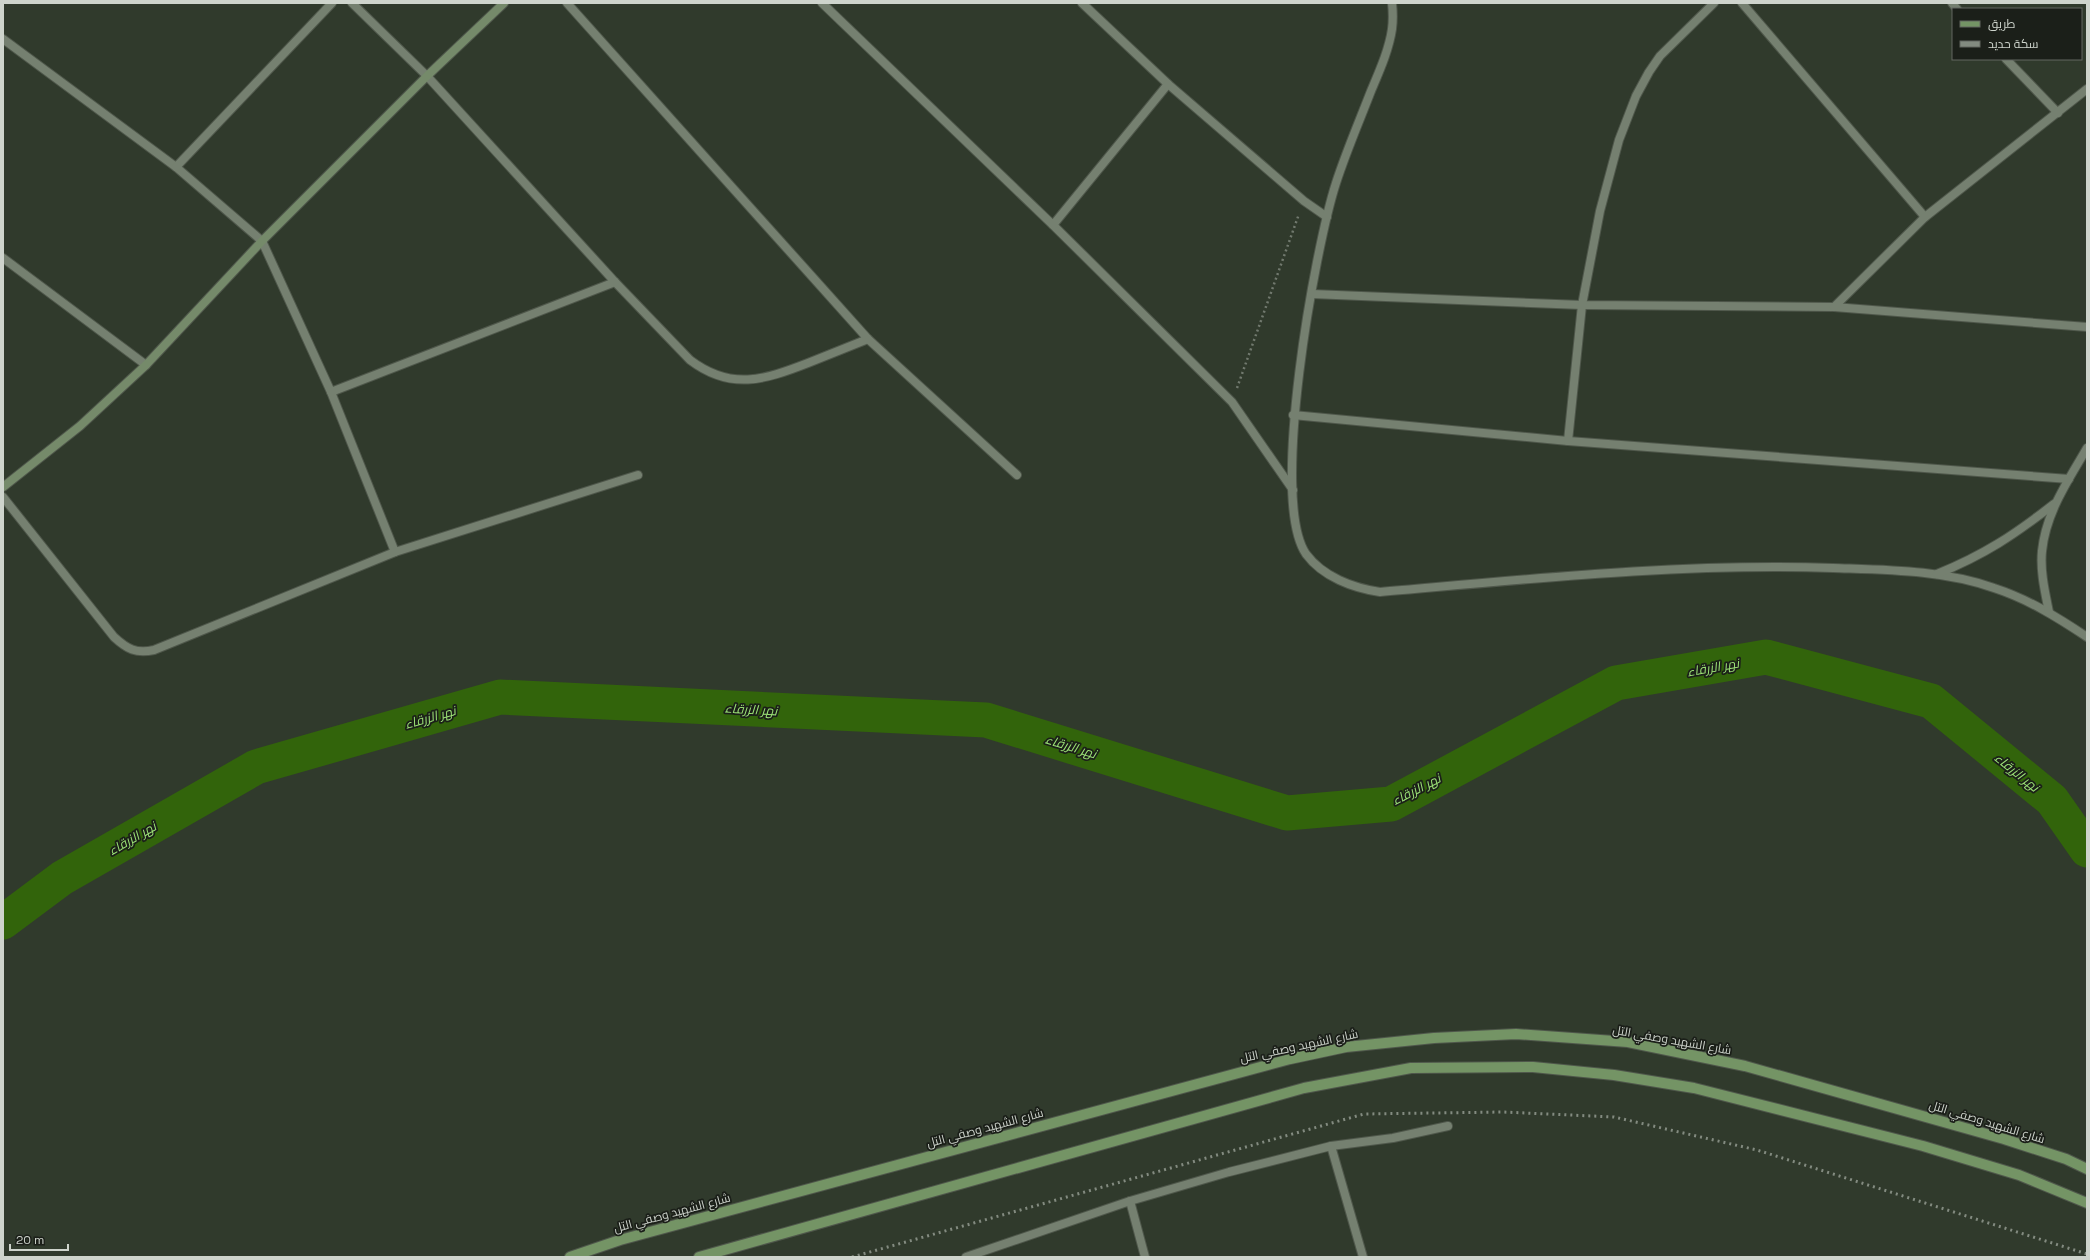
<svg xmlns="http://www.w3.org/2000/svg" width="2090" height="1260" font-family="'Space Grotesk',Cairo,sans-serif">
<rect width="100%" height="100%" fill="#303a2c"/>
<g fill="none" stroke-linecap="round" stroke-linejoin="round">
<path stroke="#32640b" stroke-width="35" d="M 3,922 L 62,878 L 256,767 L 500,697 L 986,720 L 1287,813 L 1391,804 L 1616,683 L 1766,657 L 1931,701 L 2052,800 L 2087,850"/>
<defs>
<g id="street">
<path d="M 352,3 L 427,76 L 615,282 L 690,360 C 731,391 764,380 808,363 C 828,355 848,347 868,339"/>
<path d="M 567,3 L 868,339 L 1017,475"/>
<path d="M 822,3 L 1053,225 L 1232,402 L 1293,490"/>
<path d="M 1082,3 L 1168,84 L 1304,201 L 1327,217"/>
<path d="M 1392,3 C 1393,12 1393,21 1392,29 C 1389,50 1379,72 1371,91 C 1359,122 1346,152 1336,183 C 1315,248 1269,500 1306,554 C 1323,577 1353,588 1380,592 C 1530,579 1682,563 1833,568 C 1887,570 1943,570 1994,588 C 2028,599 2057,617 2087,637"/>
<path d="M 1742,3 L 1925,217"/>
<path d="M 1952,3 L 1957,9"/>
<path d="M 3,39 L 176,167 L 262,241 L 331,392 L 395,552"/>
<path d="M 2006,59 L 2058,113"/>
<path d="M 176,167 L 332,3"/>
<path d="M 1053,225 L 1168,84"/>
<path d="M 3,258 L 146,365"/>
<path d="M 1312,294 L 1582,305 L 1834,307 L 2087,327"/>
<path d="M 1834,307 L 1925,217 L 2087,89"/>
<path d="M 331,392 L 615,282"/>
<path d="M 1293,415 L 1568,441 L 2069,479"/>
<path d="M 1568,441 L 1582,305 L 1600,211 L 1619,140 L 1636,96 L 1649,72 L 1660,56 L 1714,3"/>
<path d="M 3,497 L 114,637 C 127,649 136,654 154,650 L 395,552 L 638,475"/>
<path d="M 1937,574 C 1984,555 2014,535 2054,504"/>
<path d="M 2049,612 C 2045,592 2040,571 2042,551 C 2046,512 2068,481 2087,448"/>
<path d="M 1331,1146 L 1363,1257"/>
<path d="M 1130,1201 L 1145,1257"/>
<path d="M 966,1257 L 1130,1201 L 1229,1172 L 1331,1146 L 1393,1138 L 1448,1126"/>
</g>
<path id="secondary" d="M 3,487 L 80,426 L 146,365 L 262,241 L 427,76 L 504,3"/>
<g id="primary">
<path d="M 570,1257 L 620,1240 L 1290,1059 L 1346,1047 L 1434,1038 L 1516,1034 L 1628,1042 L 1745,1066 L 2004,1139 L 2066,1159 L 2087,1169"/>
<path d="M 699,1257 L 1304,1088 L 1411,1068 L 1533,1067 L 1614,1075 L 1694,1088 L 1923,1146 L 2019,1175 L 2087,1203"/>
</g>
</defs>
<use href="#street" stroke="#4f574b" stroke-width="10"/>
<use href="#secondary" stroke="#4f574b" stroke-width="10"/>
<use href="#primary" stroke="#4f574b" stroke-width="12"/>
<path stroke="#71796e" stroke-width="2.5" stroke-dasharray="2 3" stroke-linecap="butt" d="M 1237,388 L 1299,214"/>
<use href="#street" stroke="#758070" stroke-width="8"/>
<use href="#secondary" stroke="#758a6a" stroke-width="8"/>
<use href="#primary" stroke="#749465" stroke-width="10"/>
<path stroke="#838b80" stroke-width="3" stroke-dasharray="2 4" stroke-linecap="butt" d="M 852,1257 L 1364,1114 L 1503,1112 L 1614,1117 L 1757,1150 L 2087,1254"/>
</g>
<g text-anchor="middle" stroke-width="3.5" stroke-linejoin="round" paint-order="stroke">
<g font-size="12" fill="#ced4cc" stroke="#1b1f19">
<text transform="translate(1672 1040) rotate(10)" y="4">شارع الشهيد وصفي التل</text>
<text transform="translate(1299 1046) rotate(-12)" y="4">شارع الشهيد وصفي التل</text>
<text transform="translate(1987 1122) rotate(17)" y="4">شارع الشهيد وصفي التل</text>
<text transform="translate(985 1128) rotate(-15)" y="4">شارع الشهيد وصفي التل</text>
<text transform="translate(672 1213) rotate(-15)" y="4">شارع الشهيد وصفي التل</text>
</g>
<g font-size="13" font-style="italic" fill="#9ce277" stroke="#1b1f19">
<text transform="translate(1713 667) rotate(-10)" y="5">نهر الزرقاء</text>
<text transform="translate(751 709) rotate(3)" y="5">نهر الزرقاء</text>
<text transform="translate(430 717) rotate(-16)" y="5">نهر الزرقاء</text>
<text transform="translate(1071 746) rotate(17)" y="5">نهر الزرقاء</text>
<text transform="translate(2017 772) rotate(39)" y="5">نهر الزرقاء</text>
<text transform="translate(1416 789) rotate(-27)" y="5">نهر الزرقاء</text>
<text transform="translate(132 838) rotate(-30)" y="5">نهر الزرقاء</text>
</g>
</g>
<rect width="2090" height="1260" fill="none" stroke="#ced4cc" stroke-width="8"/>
<rect x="1952" y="8" width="130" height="52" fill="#1b1f19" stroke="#636761"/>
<rect x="1960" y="21" width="20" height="6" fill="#749465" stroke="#636761"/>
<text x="1988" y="28" font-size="12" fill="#ced4cc">طريق</text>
<rect x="1960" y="41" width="20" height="6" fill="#838b80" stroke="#636761"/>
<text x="1988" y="48" font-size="12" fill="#ced4cc">سكة حديد</text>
<path d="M10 1244v6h58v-6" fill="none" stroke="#ced4cc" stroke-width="2"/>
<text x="16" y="1244" font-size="12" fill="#ced4cc" stroke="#1b1f19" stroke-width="3" paint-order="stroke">20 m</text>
</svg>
